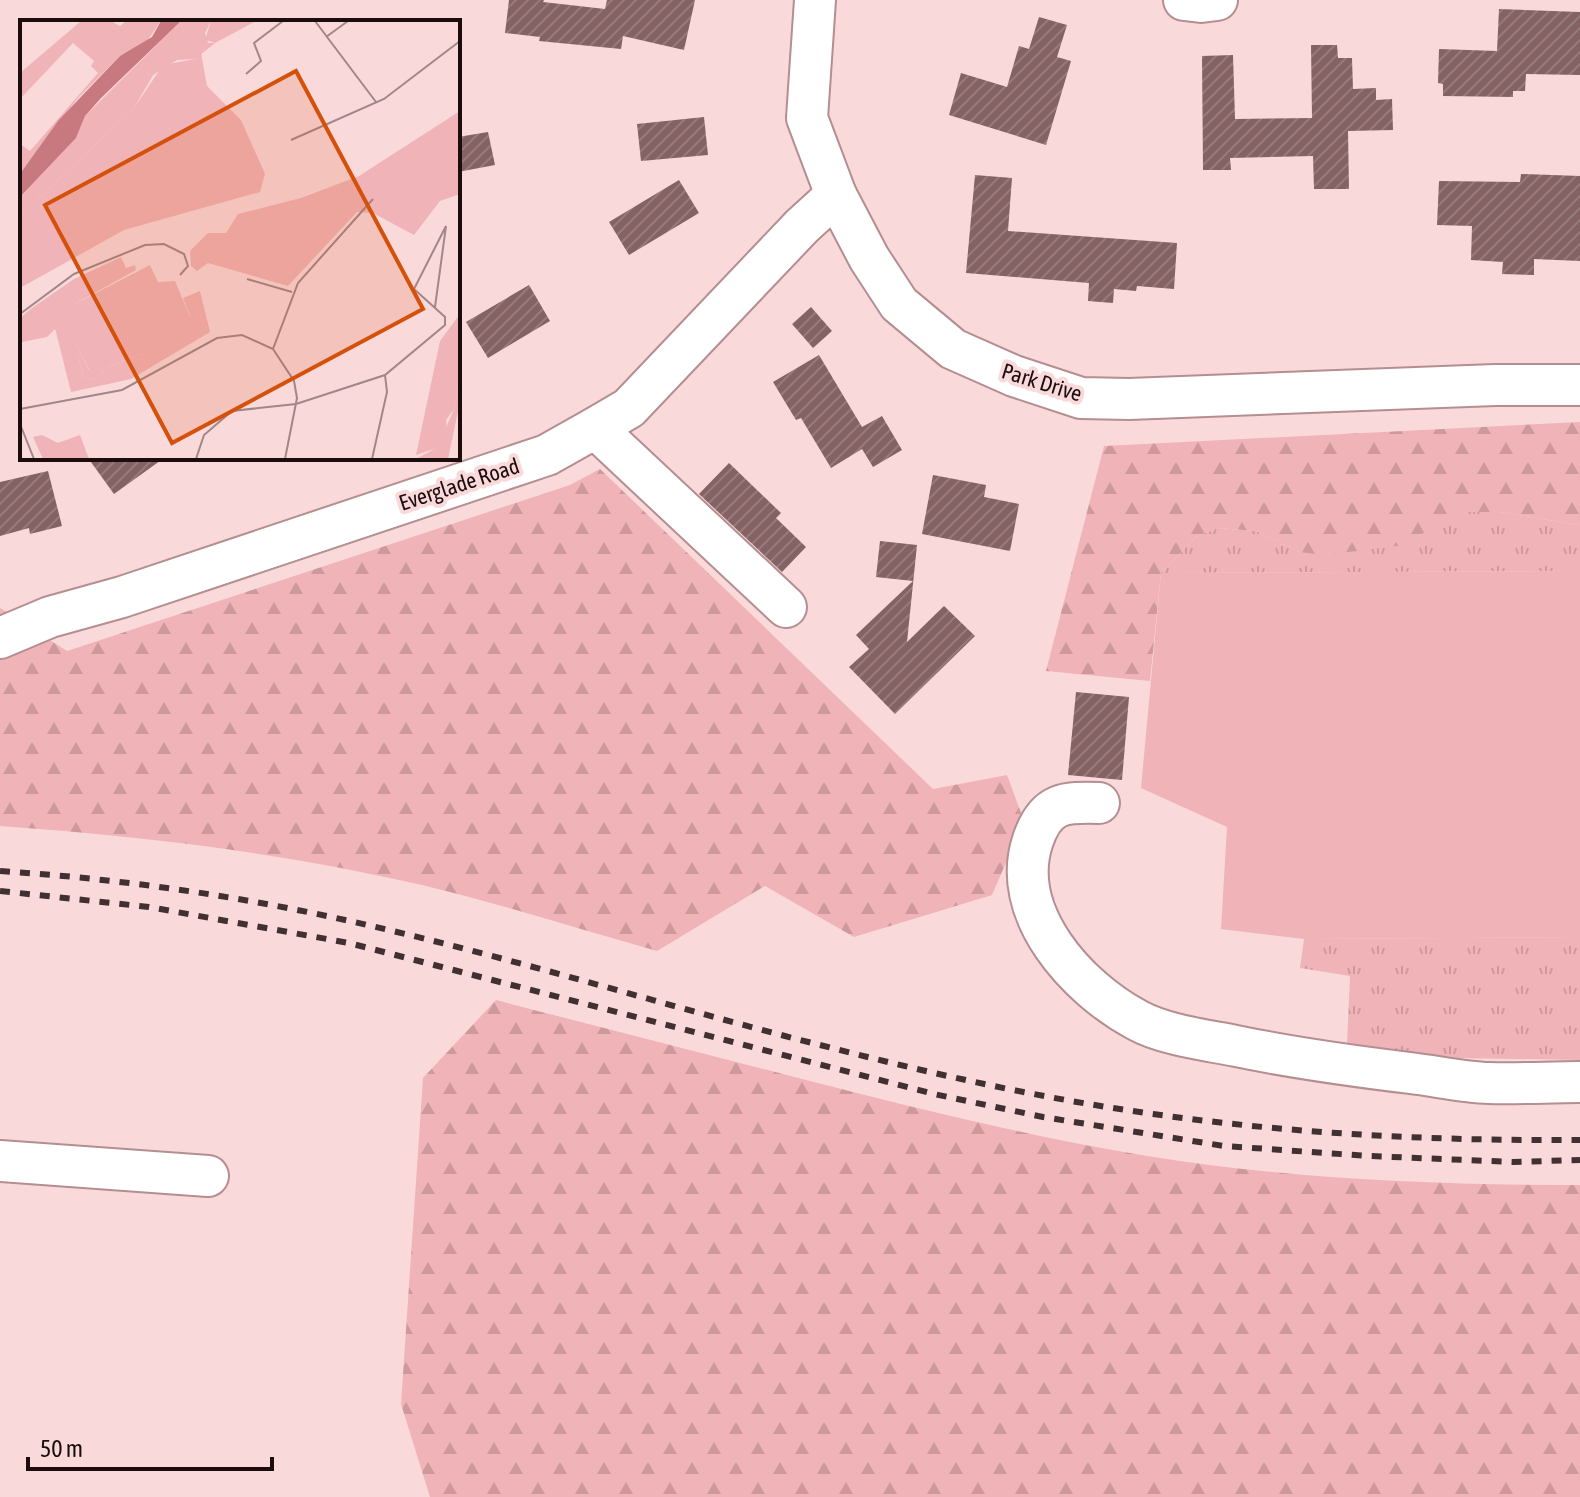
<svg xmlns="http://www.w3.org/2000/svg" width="1580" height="1497" font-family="'Asap Condensed',sans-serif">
<defs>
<pattern id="grass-tufts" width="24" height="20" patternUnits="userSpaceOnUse" patternTransform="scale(2)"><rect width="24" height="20" fill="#f0b3b7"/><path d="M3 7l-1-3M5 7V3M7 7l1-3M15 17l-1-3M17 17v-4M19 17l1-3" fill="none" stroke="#cd999c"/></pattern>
<pattern id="forest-firs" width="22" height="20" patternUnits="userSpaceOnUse" patternTransform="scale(2)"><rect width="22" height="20" fill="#f0b3b7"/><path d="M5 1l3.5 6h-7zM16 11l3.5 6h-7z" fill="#cd999c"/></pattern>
<pattern id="building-hatch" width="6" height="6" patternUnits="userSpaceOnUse" patternTransform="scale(2)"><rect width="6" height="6" fill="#856264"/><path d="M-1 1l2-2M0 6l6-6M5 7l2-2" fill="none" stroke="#957b7d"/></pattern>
</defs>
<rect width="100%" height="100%" fill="#fad9db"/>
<g fill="url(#grass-tufts)">
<path d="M 1461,512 L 1500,512 L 1580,525 L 1580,571 L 1161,573 L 1196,537 L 1218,528 L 1256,531 L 1300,552 Z"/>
<path d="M 1580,937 L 1580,1060 L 1456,1058 L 1347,1045 L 1350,976 L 1300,968 L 1304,939 Z"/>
</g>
<g fill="url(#forest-firs)">
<path d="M 1580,422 L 1580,525 L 1500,512 L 1461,512 L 1446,518 L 1405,545 L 1324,555 L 1300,552 L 1256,531 L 1218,528 L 1196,537 L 1161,573 L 1150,681 L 1046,671 L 1104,446 Z"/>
<path d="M 600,469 L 933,789 L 1007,775 L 1024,821 L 992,895 L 854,937 L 765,886 L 657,951 C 579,929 501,904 422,885 C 284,853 142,836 0,826 L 0,608 L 67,651 L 570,485 Z"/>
<path d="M 496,1000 C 599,1027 702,1053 806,1080 C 919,1109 1031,1137 1147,1156 C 1290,1179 1435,1185 1580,1185 L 1580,1497 L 430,1497 L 401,1404 L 423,1078 Z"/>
</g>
<path fill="#f0b3b7" d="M 1580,571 L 1580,937 L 1304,939 L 1221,929 L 1227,827 L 1141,788 L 1161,573 Z"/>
<g fill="url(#building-hatch)">
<path d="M 509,0 L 544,0 L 543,2 L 605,9 L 607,0 L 695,0 L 684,50 L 623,36 L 621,49 L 539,41 L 540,37 L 505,33 Z"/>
<path d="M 1499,9 L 1580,12 L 1580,75 L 1526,74 L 1525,91 L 1513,91 L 1513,97 L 1443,96 L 1443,84 L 1438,83 L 1439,49 L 1497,51 Z"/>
<path d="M 1039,17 L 1067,25 L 1057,57 L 1071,61 L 1046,145 L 949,115 L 961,73 L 1007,87 L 1019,46 L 1029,49 Z"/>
<path d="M 1311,45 L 1337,45 L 1338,58 L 1352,58 L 1353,89 L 1376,88 L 1376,100 L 1392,99 L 1393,130 L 1348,131 L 1349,189 L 1314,189 L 1313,156 L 1230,158 L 1231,170 L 1203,170 L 1202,56 L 1233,55 L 1235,119 L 1312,118 Z"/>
<path d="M 704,117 L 708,155 L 641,161 L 637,124 Z"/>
<path d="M 488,132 L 495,165 L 458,172 L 458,137 Z"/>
<path d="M 1521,174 L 1580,176 L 1580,261 L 1534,259 L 1534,275 L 1502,274 L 1503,262 L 1471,260 L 1472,226 L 1437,225 L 1439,181 L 1520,182 Z"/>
<path d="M 975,175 L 1012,178 L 1008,231 L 1177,243 L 1174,289 L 1137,286 L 1136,291 L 1114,289 L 1113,303 L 1088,301 L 1089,283 L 966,273 Z"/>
<path d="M 679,180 L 699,213 L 629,255 L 609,222 Z"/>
<path d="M 529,285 L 550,321 L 488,358 L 466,322 Z"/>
<path d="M 811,307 L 832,331 L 813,348 L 792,324 Z"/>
<path d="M 819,355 L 862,427 L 882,416 L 902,450 L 873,467 L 862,449 L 831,468 L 801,418 L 796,420 L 773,382 Z"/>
<path d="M 88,458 L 164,458 L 114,494 Z"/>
<path d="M 729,463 L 781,513 L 776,518 L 806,547 L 782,572 L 699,494 Z"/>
<path d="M 48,471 L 62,526 L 30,534 L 29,528 L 0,536 L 0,482 Z"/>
<path d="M 933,475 L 986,485 L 984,497 L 1019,504 L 1010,551 L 922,534 Z"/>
<path d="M 880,541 L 917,545 L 907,642 L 944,606 L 975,636 L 895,714 L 849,667 L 869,649 L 856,635 L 913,581 L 876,577 Z"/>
<path d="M 1076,692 L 1129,697 L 1122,780 L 1068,775 Z"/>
</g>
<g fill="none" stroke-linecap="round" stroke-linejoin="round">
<defs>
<g id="minor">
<path d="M 815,0 L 807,118 L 836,195 L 869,258 L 899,304 L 953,349 L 1014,376 L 1081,398 L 1129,399 L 1495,385 L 1580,385"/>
<path d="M 1184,0 L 1201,2 L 1217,0"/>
<path d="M 595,428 L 786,607"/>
<path d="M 0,638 L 50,617 L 122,597 L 547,455 L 595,428 L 629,408 L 802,226 L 836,195"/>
<path d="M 1099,803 C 1064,802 1046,802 1033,840 C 1008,913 1077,988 1137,1020 C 1164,1035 1206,1040 1236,1046 C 1294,1058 1352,1066 1410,1073 C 1436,1076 1463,1082 1489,1083 C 1519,1084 1550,1082 1580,1082"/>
<path d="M 0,1161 L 208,1176"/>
</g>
</defs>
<use href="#minor" stroke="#b48e91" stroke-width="44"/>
<use href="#minor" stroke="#fff" stroke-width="40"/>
<g stroke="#413031" stroke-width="6" stroke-dasharray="10 10" stroke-linecap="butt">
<path d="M 0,871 C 123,879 247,897 367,925 C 525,961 679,1010 836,1049 C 941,1076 1046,1099 1153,1114 C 1295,1134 1437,1141 1580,1140"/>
<path d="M 0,891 L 149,907 L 349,943 L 934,1094 L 1043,1117 L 1224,1146 L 1369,1156 L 1513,1162 L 1580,1160"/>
</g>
</g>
<g text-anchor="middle" stroke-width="8" stroke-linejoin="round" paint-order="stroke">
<g font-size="22" fill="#1b0d0e" stroke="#fad9db">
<text transform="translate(1042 382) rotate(17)" y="8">Park Drive</text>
<text transform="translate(459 484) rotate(-18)" y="8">Everglade Road</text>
</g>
</g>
<g transform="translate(20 20)">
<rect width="440" height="440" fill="#fad9db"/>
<path d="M 61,1 L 91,1 L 100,6 L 106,1 L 141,1 L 127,21 L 100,36 L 58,78 L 0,154 L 0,124 L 10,131 L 78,53 L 71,46 L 74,41 L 53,23 L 0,79 L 0,53 ZM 161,1 L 191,1 L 185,13 L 188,23 L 195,23 L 175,39 L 157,40 L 133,55 L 114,88 L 0,196 L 0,177 L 56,118 L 65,96 ZM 101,237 L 106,248 L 115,245 L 116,250 L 40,292 L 69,350 L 170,297 L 165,309 L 150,312 L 127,332 L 90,346 L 74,360 L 63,357 L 58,335 L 35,309 L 27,317 L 2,322 L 0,298 L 12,288 L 54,259 ZM 440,355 L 440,382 L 428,439 L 396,439 L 418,427 L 434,389 ZM 22,415 L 38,423 L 60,415 L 69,439 L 23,439 L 13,417 Z" fill="#f0b3b7"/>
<path d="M 191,1 L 236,1 L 195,23 L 185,20 ZM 181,33 L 187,66 L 221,100 L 245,154 L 240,172 L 104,210 L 0,268 L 0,196 L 114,88 L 143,45 L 175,39 ZM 440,91 L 440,174 L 420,181 L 394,215 L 353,193 L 337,192 L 268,266 L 188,243 L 177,251 L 171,246 L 170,231 L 188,213 L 206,213 L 218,194 L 281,178 L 339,156 ZM 180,271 L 190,312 L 111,359 L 51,372 L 35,308 L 43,311 L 58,335 L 63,357 L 74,360 L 90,346 L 127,332 L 146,313 L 165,308 L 170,296 L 163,278 ZM 440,294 L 440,355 L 434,389 L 426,400 L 428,420 L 426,425 L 396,435 L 420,321 Z" fill="#f0b3b7"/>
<path d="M 130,245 L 138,262 L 155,261 L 170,297 L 70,351 L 39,292 Z" fill="#f0b3b7"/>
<path d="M 141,1 L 161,1 L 81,78 L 65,96 L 56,118 L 0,177 L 0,154 L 38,101 L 100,36 L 132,17 Z" fill="#c8787f"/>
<path fill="none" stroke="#a18789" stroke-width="2" d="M 295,1 L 356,82M 306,17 L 328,1M 226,54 L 241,41 L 234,23 L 263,1M 271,120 L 364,79 L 440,21M 227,259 L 272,272M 0,294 L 54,254 L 125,225 L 144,224 L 164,234 L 168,246 L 160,255M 253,329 L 278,263 L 353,179M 0,389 L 102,370 L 197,318 L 222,315 L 253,329 L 274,361 L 277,378 L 265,439M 0,404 L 14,439M 176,439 L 184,415 L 212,391 L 276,384 L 365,355 L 425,305 L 425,297 L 394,269 L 426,206 L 415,287M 352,439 L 367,372 L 365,355"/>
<path fill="#d4510c" fill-opacity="0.15" stroke="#d4510c" stroke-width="4" d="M 276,51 L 403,289 L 152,423 L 25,185 Z"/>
<rect width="440" height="440" fill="none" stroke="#1b0d0e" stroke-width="4"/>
</g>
<path d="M28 1457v12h244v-12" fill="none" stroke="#1b0d0e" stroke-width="4"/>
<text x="40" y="1457" font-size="24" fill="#1b0d0e" stroke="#fad9db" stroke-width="6" paint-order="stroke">50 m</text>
</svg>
